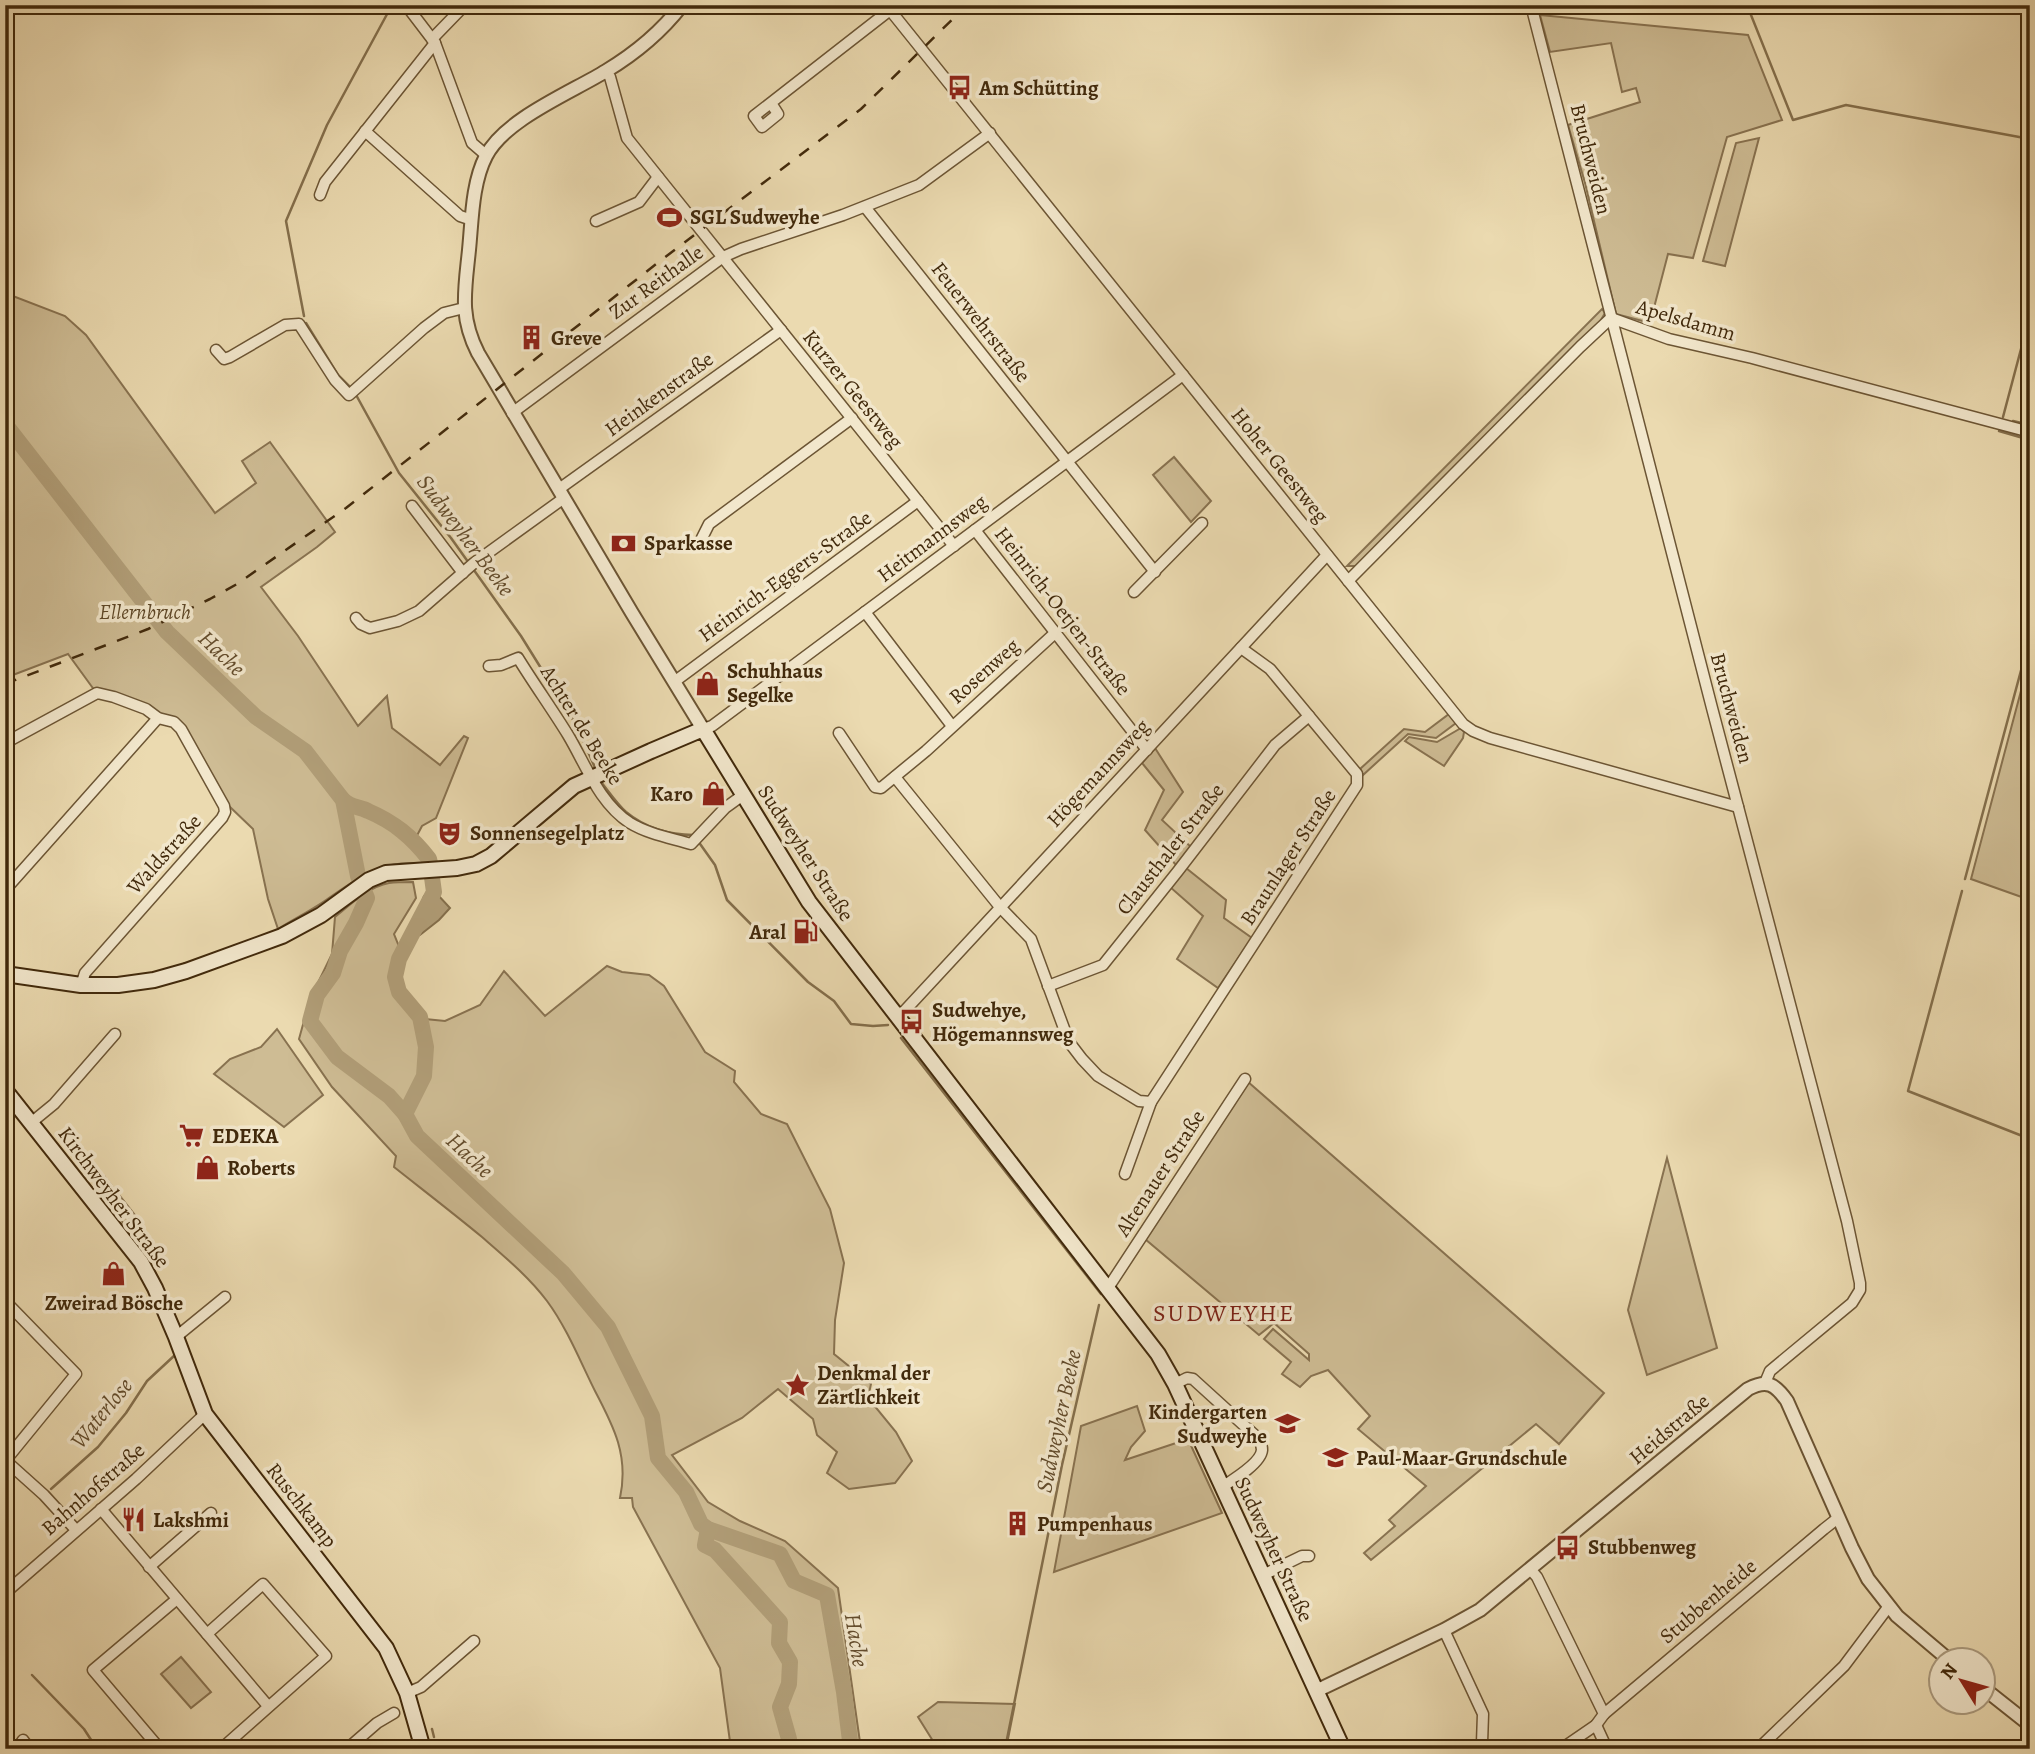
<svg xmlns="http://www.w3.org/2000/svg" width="2035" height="1754" font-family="Alegreya,serif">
<rect width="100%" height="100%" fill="#ebdab0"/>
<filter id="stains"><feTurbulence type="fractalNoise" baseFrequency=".00286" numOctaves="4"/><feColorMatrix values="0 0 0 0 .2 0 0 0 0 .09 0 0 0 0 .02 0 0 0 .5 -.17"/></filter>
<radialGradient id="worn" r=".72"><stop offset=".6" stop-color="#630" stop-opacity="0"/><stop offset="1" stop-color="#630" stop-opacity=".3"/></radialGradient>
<g fill="#cebc94" stroke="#887250" stroke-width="2">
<path d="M 1540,15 L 1748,35 L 1782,120 L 1727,137 L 1693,258 L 1668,254 L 1650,323 L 1616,314 L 1585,183 L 1568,125 L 1640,102 L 1636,88 L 1622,92 L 1611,43 L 1550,52 Z"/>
<path d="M 1759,138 L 1725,266 L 1703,261 L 1736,143 Z"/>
<path d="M 5,293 L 65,316 L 86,335 L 215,513 L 256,483 L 242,461 L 270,442 L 335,532 L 317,547 L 261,587 L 298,636 L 358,726 L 387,696 L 392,728 L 440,765 L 464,736 L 468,738 L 436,818 L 422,826 L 412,845 L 424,858 L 425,864 C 378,859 362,876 326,900 C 310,911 294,919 278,929 L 268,899 L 253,829 L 228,805 L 182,727 L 95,691 L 68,654 L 5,678 Z"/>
<path d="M 1602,309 L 1605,313 L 1598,325 L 1359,566 L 1347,566 Z"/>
<path d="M 1174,457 L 1211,501 L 1191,522 L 1153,475 Z"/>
<path d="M 2030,657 L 2030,900 L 1971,879 Z"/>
<path d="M 1449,714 L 1456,723 L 1436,738 L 1408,734 L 1363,775 L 1360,769 L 1404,729 L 1425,732 Z"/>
<path d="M 1461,728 L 1464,732 L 1463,738 L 1444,766 L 1405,741 L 1409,737 L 1437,742 Z"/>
<path d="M 1155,748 L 1183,792 L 1162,820 L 1191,847 L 1176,865 L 1145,830 L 1164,790 L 1142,763 Z"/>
<path d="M 1186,868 L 1226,900 L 1224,918 L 1252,938 L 1218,988 L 1177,959 L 1203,916 L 1170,887 Z"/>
<path d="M 413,882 L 416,898 L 394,934 L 400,949 L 392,982 L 400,1000 L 425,1019 L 445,1021 L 480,1005 L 504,971 L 545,1016 L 607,966 L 622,972 L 649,975 L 664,986 L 705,1052 L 735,1071 L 734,1082 L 761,1114 L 787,1124 L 830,1209 L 844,1263 L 835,1320 L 834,1354 L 871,1384 L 868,1398 L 896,1432 L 912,1461 L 895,1483 L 849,1489 L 827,1473 L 837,1452 L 817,1435 L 813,1419 L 778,1389 L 742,1418 L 672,1455 L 708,1502 L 740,1521 L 785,1541 L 838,1588 L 861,1749 L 731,1749 L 720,1668 L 633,1507 L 632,1498 L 620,1498 C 629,1456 614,1427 595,1391 C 580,1361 567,1328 547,1301 C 529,1277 505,1257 482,1237 C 453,1213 423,1190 394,1167 L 396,1156 L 332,1087 L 299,1039 L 310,999 L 332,954 L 335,917 C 351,904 368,887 389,883 C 397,882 405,882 413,882 Z"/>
<path d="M 277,1029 L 323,1095 L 284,1127 L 214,1074 L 230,1059 L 261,1047 Z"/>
<path d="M 1247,1081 L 1604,1393 L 1559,1444 L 1536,1424 L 1371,1560 L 1364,1553 L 1395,1526 L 1389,1520 L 1426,1486 L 1358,1429 L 1370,1416 L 1328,1370 L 1311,1376 L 1300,1387 L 1282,1374 L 1291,1362 L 1264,1339 L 1273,1329 L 1309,1360 L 1309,1354 L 1274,1323 L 1259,1335 L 1145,1239 Z"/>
<path d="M 1667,1158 L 1717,1348 L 1647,1375 L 1628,1310 Z"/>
<path d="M 105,1177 L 135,1215 L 124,1224 L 95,1186 Z"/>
<path d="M 1137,1406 L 1145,1431 L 1131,1447 L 1125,1460 L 1188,1439 L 1222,1513 L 1054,1572 L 1081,1426 Z"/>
<path d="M 181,1657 L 211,1692 L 191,1708 L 161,1674 Z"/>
<path d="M 938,1702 L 1015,1704 L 1006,1749 L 938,1749 L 918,1717 Z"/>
</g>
<path fill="#b19e78" stroke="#846f4c" stroke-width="2" d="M 431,890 L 438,895 L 450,908 L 439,920 L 420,935 L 413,927 L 424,896 Z"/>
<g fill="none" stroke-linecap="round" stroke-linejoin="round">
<g stroke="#846f4c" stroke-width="2.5">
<path d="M 1747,5 L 1793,120 L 1846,105 L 2030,139"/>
<path d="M 304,316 L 286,221 L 327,125 L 392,5"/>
<path d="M 306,323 L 338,375 L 351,388"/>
<path d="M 355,393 L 399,473 L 451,538 L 521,636 L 577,726 L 596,770"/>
<path d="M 2003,417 L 2030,315"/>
<path d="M 2013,421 L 2030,425"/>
<path d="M 1999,431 L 2030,440"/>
<path d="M 601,782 C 609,792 617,804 626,812 C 645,828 670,835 693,835"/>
<path d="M 698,841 L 715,865 L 727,900 L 808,982 L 834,1001 L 851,1024 L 873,1026 L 888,1025"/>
<path d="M 1965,879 L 2030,637"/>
<path d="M 1962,891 L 1908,1091 L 2030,1139"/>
<path d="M 901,1038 L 1101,1294"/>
<path d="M 51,1489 L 98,1447 L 126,1413 L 147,1381 L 175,1355"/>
<path d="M 5,1533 L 11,1528"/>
<path d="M 32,1675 L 84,1729 L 97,1749"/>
<path d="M 432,1729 L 434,1737"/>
<path d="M 435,1744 L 435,1749"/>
<path d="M 1005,1749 L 1062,1465 L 1099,1305"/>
</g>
<g stroke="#b19e78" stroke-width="16">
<path d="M 5,424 L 167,632 L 256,717 L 305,751 L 343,800 L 358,876 L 367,898 L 356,923 L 340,951 L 333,973 L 317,995 L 310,1021 L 337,1057 L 389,1096 L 405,1114 L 417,1136 L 563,1273 L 608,1327 L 652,1416 L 658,1458 L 686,1492 L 701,1524 L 708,1529 L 780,1554 L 794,1581 L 827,1595 L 844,1692 L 851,1749"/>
<path d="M 343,800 C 351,808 358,806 368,811 C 394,822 412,837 429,859 L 430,863 L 434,892 L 399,959 L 395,977 L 399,992 L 420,1017 L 426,1047 L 424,1076 L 405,1114"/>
<path d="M 708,1529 L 705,1545 L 715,1550 L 780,1622 L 779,1643 L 790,1662 L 789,1684 L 780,1707 L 789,1739 L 787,1749"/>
</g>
<defs>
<g id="minor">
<path d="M 406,5 L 435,43 L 472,143 L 486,155"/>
<path d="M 886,5 L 1463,724 L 1473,731 L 1490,738 L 1738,807"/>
<path d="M 1531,5 L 1712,708 L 1847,1221 L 1860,1283 L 1860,1290 L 1852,1303 L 1770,1371 L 1765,1383"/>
<path d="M 432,39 L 464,6"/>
<path d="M 606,71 L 610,77 L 627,138 L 954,546"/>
<path d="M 771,103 L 778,114 L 762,127 L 754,116 L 890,10"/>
<path d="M 365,131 L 460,216 L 472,220"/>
<path d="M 320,195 L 325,182 L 435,43"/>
<path d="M 865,207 L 1155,572"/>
<path d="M 596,221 L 639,202 L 658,177"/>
<path d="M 216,350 L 224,359 L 230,357 L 285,325 L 299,324 L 335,380 L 349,395 L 424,328 L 444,313 L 464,308"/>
<path d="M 512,413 L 723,257 L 741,249 L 843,215 L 919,185 L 990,133"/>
<path d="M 559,489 L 781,330"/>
<path d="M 412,506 L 463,573"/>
<path d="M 975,530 L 1147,750"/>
<path d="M 699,544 L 709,524 L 852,418"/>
<path d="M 1348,581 L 1580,347 L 1611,318 L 1669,339 L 1752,358 L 2030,432"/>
<path d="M 1134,592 L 1202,523"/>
<path d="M 865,612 L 952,726"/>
<path d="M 356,618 L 361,624 L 370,628 L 398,621 L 419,611 L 474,563 L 564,498"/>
<path d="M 489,666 L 501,665 L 518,658 C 534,684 552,709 568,735 C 586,765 599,803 630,823 C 648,834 671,838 691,844 L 725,808 L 743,795"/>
<path d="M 674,682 L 918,501"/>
<path d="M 703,729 L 712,726 L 1183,375"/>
<path d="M 839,733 L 875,787 L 881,788 L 926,751 L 1055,633"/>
<path d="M 5,743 L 97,693 L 114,697 L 146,709 L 158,718 L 174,722 L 181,729 L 224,806 L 225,812 L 222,818 L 85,973 L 81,985"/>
<path d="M 895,777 L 1000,907 L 1031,939 L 1069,1042 L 1082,1059 L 1098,1076 L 1139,1101 L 1151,1102 L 1357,785 L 1357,774 L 1270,669 L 1241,648"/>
<path d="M 5,890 L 158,718"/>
<path d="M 1048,986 L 1103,965 L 1178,871 L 1275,745 L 1309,716"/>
<path d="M 898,1018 L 1327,555"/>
<path d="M 32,1122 L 54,1104 L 115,1034"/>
<path d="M 1125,1174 L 1151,1102"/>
<path d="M 1108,1288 L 1245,1079"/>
<path d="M 5,1301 L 76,1374 L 5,1461"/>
<path d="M 176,1337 L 225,1297"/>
<path d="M 1175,1384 L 1187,1378 L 1193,1379 L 1259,1439 C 1261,1443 1262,1446 1262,1450 C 1261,1463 1233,1480 1222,1487"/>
<path d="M 5,1460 L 44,1495 L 76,1530"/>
<path d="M 101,1509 L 268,1706"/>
<path d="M 149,1567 L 211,1513"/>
<path d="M 1530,1569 L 1537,1577 L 1604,1714 L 1596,1725 L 1561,1749"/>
<path d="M 1263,1575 L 1302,1556 L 1309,1556"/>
<path d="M 5,1593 L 136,1479 L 205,1414"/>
<path d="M 1444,1630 L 1483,1714 L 1482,1743 L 1485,1749"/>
<path d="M 207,1634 L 263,1584 L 326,1656 L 221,1749"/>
<path d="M 407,1693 L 421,1687 L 474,1641"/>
<path d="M 1604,1714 L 1824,1529 L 1838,1518"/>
<path d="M 1596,1725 L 1607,1749"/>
<path d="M 17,1749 L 23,1740 L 30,1749"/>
<path d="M 160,1749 L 93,1670 L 177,1599"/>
<path d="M 347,1749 L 377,1723 L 394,1713"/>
<path d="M 1758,1749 L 1844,1666 L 1889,1606"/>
</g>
<g id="tertiary">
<path d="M 682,5 C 661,32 636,53 606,71 C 572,92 505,119 486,156 C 472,183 472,220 469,250 C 465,290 459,316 478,353 L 632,613 L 703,729"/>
<path d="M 1982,1687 L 2030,1725"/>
<path d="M 1316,1691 L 1444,1630 L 1480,1610 L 1748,1389 C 1767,1379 1775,1384 1787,1401 L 1852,1548 L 1868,1579 L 1897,1616 L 1949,1660"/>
</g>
<g id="secondary">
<path d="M 5,974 L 81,985 L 118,985 L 154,980 L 186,971 L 282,936 L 321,915 L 369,880 L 386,873 L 457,868 L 476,864 L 491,856 L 574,786 L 651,751 L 703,729 L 809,902 L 1158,1354 L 1175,1384 L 1343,1749"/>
<path d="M 5,1090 L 141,1262 L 155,1288 L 176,1337 L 205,1414 L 386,1648 L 407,1693 L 423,1749"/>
</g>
</defs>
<use href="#minor" stroke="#6c5534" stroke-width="13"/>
<use href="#tertiary" stroke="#6c5534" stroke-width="16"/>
<use href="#secondary" stroke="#41290b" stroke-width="18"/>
<use href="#minor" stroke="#f2e7cc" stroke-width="10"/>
<use href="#tertiary" stroke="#f2e7cc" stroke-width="12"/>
<use href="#secondary" stroke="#f2e7cc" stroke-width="14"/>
<path stroke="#41290b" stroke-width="2.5" stroke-dasharray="12 12" stroke-linecap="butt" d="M 5,684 L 148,629 L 210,599 L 237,584 L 346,508 L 660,261 L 861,109 L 967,5"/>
</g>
<defs>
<symbol id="bus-bare" viewBox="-9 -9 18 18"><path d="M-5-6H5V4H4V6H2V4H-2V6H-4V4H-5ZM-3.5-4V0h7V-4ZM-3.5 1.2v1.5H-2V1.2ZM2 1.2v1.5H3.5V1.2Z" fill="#8f2418" stroke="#f2e7cc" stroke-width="2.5" paint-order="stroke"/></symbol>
<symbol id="stadium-bare" viewBox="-9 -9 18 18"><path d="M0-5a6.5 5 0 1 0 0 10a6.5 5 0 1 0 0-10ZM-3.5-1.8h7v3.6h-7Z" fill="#8f2418" stroke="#f2e7cc" stroke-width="2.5" paint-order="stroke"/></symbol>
<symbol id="building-bare" viewBox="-9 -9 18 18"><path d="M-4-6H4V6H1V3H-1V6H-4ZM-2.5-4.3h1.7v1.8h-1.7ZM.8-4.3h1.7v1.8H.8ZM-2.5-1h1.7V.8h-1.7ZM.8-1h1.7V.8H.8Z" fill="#8f2418" stroke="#f2e7cc" stroke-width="2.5" paint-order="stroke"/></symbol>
<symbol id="bank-bare" viewBox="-9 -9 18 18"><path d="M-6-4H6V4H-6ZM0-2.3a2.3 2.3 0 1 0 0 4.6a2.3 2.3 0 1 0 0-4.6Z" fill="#8f2418" stroke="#f2e7cc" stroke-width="2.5" paint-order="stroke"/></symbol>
<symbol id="shop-bare" viewBox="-9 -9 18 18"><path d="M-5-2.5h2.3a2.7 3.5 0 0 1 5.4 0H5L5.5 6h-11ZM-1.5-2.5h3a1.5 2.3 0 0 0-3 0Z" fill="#8f2418" stroke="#f2e7cc" stroke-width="2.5" paint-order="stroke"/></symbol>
<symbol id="theatre-bare" viewBox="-9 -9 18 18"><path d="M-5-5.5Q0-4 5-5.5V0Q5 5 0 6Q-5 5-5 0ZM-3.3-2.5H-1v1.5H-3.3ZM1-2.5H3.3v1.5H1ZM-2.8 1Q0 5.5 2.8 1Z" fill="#8f2418" stroke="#f2e7cc" stroke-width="2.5" paint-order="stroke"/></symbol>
<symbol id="fuel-bare" viewBox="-9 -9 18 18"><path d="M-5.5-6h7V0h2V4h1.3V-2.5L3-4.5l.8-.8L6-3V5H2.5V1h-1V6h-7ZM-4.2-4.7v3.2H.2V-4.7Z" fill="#8f2418" stroke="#f2e7cc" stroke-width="2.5" paint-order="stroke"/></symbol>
<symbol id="supermarket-bare" viewBox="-9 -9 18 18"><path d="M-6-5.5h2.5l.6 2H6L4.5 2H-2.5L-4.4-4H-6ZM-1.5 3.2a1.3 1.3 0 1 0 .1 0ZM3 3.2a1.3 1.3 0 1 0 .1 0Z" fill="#8f2418" stroke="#f2e7cc" stroke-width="2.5" paint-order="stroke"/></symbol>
<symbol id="sight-bare" viewBox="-9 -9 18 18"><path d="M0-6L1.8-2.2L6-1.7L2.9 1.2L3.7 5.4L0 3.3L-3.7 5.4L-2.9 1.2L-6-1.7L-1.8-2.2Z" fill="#8f2418" stroke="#f2e7cc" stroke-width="2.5" paint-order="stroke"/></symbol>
<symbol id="school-bare" viewBox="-9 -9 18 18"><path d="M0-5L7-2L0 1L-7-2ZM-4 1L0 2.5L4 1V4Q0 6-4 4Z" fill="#8f2418" stroke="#f2e7cc" stroke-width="2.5" paint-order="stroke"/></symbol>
<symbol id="restaurant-bare" viewBox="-9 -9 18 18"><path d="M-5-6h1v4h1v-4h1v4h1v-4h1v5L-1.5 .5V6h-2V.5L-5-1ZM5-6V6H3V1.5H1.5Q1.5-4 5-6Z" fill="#8f2418" stroke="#f2e7cc" stroke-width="2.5" paint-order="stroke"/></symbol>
</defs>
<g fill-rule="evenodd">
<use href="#bus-bare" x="942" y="70" width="35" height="35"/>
<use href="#stadium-bare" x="652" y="200" width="35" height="35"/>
<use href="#building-bare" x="514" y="320" width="35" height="35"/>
<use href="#bank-bare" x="606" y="526" width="35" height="35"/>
<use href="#shop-bare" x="690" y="666" width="35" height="35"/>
<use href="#shop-bare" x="696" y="776" width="35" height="35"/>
<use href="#theatre-bare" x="432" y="816" width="35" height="35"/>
<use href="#fuel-bare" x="788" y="914" width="35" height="35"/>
<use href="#bus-bare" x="894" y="1004" width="35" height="35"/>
<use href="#supermarket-bare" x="174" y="1118" width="35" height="35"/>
<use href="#shop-bare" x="190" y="1150" width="35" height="35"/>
<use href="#shop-bare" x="96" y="1256" width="35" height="35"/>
<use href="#sight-bare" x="780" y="1368" width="35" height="35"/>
<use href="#school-bare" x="1270" y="1406" width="35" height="35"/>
<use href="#school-bare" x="1318" y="1440" width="35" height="35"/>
<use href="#restaurant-bare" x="116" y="1502" width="35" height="35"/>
<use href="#building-bare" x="1000" y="1506" width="35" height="35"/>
<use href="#bus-bare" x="1550" y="1530" width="35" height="35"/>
</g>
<g text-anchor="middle" stroke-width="7" stroke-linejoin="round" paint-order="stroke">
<g font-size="21" font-weight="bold" fill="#41290b" stroke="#f2e7cc" text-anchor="start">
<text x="979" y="95">Am Schütting</text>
<text x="690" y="224">SGL Sudweyhe</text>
<text x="551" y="345">Greve</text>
<text x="644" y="550">Sparkasse</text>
<text x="727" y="678">Schuhhaus<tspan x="727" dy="24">Segelke</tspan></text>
<text x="693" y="801" text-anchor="end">Karo</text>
<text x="470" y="840">Sonnensegelplatz</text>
<text x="786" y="939" text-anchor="end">Aral</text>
<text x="932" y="1017">Sudwehye,<tspan x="932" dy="24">Högemannsweg</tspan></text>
<text x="212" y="1143">EDEKA</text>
<text x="227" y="1175">Roberts</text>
<text x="114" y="1310" text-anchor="middle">Zweirad Bösche</text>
<text x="817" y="1380">Denkmal der<tspan x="817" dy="24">Zärtlichkeit</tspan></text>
<text x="1267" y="1419" text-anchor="end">Kindergarten<tspan x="1267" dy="24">Sudweyhe</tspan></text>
<text x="1356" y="1465">Paul-Maar-Grundschule</text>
<text x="153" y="1527">Lakshmi</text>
<text x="1037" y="1531">Pumpenhaus</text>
<text x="1588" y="1554">Stubbenweg</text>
</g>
<g font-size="21" fill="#41290b" stroke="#f2e7cc">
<text transform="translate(1591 159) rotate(76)" y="7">Bruchweiden</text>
<text transform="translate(656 282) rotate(-36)" y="7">Zur Reithalle</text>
<text transform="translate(1686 320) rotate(16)" y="7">Apelsdamm</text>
<text transform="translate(981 322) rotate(52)" y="7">Feuerwehrstraße</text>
<text transform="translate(853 389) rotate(51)" y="7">Kurzer Geestweg</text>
<text transform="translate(659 394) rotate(-36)" y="7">Heinkenstraße</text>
<text transform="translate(1280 465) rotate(51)" y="7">Hoher Geestweg</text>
<text transform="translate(932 538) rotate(-37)" y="7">Heitmannsweg</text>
<text transform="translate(785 576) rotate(-36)" y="7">Heinrich-Eggers-Straße</text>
<text transform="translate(1063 611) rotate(52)" y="7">Heinrich-Oetjen-Straße</text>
<text transform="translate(984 671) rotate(-42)" y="7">Rosenweg</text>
<text transform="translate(1732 708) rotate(75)" y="7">Bruchweiden</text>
<text transform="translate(582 725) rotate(58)" y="7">Achter de Beeke</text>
<text transform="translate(1098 773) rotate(-47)" y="7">Högemannsweg</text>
<text transform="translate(1170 849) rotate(-52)" y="7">Clausthaler Straße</text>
<text transform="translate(806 853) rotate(57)" y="7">Sudweyher Straße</text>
<text transform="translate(164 854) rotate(-48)" y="7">Waldstraße</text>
<text transform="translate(1288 857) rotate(-57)" y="7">Braunlager Straße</text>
<text transform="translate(1160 1173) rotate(-57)" y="7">Altenauer Straße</text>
<text transform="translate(114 1197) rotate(53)" y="7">Kirchweyher Straße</text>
<text transform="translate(1669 1429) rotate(-40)" y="7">Heidstraße</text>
<text transform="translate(93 1489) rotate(-41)" y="7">Bahnhofstraße</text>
<text transform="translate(302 1505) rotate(52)" y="7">Ruschkamp</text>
<text transform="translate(1274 1549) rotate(65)" y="7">Sudweyher Straße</text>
<text transform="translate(1708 1601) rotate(-40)" y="7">Stubbenheide</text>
</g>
<g font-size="21" font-style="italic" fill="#5d4626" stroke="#f2e7cc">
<text x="145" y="619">Ellernbruch</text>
</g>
<g font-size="23" font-style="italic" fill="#634c2c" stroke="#f2e7cc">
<text transform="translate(466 535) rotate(53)" y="8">Sudweyher Beeke</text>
<text transform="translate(222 653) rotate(44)" y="8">Hache</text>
<text transform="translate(470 1155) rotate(43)" y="8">Hache</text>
<text transform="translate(101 1413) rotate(-51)" y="8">Waterlose</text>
<text transform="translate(1058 1421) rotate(-78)" y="8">Sudweyher Beeke</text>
<text transform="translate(857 1640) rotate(81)" y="8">Hache</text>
</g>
<g font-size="24" letter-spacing="2" fill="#7a1f14" stroke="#f2e7cc">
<text x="1224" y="1321">SUDWEYHE</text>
</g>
</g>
<rect width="2035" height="1754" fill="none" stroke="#ebdab0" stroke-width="28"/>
<rect x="7" y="7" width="2021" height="1740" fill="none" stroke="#41290b" stroke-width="3.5"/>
<rect x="14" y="14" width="2007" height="1726" fill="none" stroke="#41290b" stroke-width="2"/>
<g transform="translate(1962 1681) rotate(307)"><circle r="33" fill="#f2e7cc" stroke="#ab9b7f" stroke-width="2"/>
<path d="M0-5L12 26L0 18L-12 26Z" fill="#8f2418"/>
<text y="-10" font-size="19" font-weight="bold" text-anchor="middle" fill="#41290b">N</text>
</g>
<rect width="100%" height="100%" filter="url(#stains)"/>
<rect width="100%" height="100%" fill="url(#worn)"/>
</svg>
